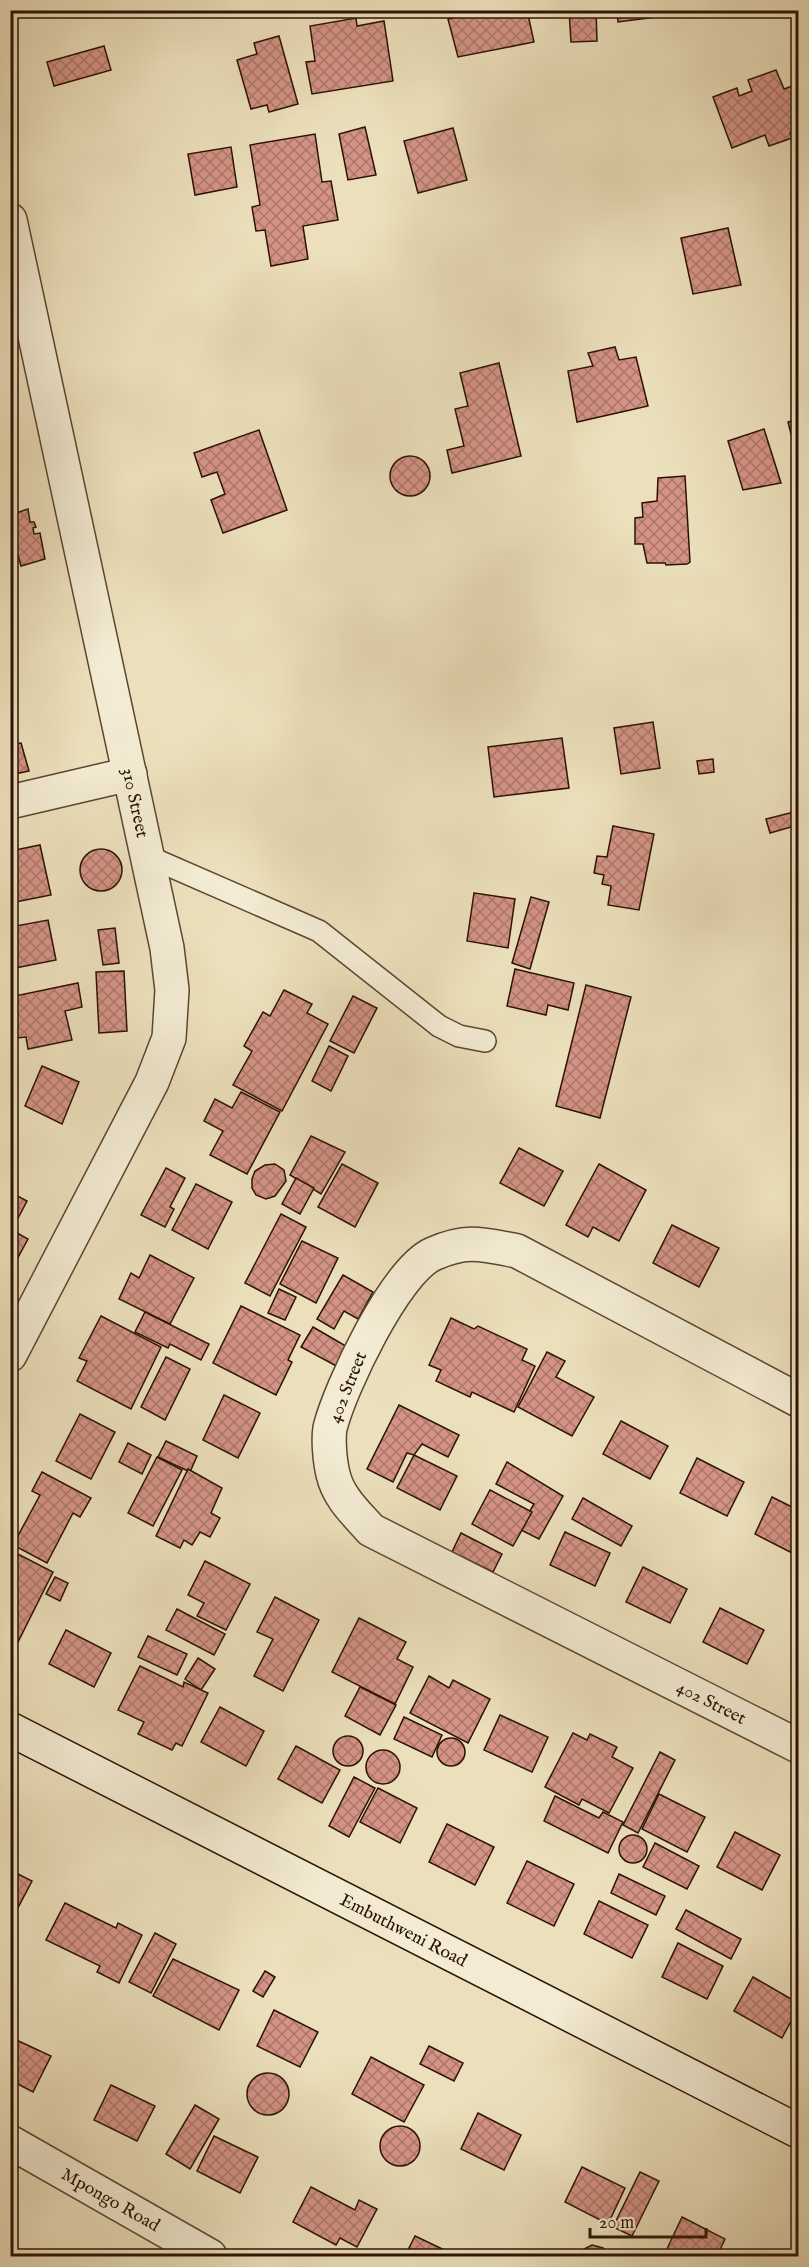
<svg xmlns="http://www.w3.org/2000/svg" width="809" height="2267" font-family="'IM FELL English',serif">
<defs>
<pattern id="building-cross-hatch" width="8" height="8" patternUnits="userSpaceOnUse" patternTransform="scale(1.5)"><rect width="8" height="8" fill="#d49386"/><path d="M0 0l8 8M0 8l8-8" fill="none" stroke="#ac776b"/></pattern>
</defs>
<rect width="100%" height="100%" fill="#ece0bc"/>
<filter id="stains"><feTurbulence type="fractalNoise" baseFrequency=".00333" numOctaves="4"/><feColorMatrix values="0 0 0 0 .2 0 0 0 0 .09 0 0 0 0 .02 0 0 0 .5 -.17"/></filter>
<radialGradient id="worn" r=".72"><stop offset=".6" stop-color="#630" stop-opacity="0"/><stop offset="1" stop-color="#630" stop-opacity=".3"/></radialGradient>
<g fill="url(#building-cross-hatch)" stroke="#2b1203" stroke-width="1.5">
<path d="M 473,10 L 527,10 L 534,42 L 458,57 L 448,19 L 473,14 Z"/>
<path d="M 569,10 L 596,10 L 597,41 L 571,42 Z"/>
<path d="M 617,10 L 672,10 L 672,15 L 618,22 Z"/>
<path d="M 356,18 L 357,26 L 384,21 L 393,81 L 312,94 L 306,62 L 315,61 L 310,26 Z"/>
<path d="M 279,36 L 298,104 L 269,112 L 267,105 L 251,109 L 237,60 L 257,54 L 254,43 Z"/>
<path d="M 104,46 L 111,70 L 54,86 L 47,62 Z"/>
<path d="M 776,70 L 784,89 L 795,85 L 798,95 L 798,130 L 790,133 L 792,138 L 769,146 L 765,135 L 732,148 L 713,97 L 737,88 L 739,96 L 752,91 L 748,80 Z"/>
<path d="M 365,127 L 376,175 L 348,180 L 339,134 Z"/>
<path d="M 453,128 L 467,180 L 418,193 L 404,141 Z"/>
<path d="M 315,134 L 322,182 L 331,181 L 338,220 L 303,226 L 308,259 L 271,266 L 265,230 L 256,231 L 252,207 L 260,205 L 250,145 Z"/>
<path d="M 231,147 L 237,187 L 195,195 L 188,154 Z"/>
<path d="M 728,228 L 741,285 L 693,294 L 681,238 Z"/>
<path d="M 615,347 L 619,360 L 636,357 L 648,406 L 577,422 L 568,371 L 593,366 L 588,353 Z"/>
<path d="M 499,363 L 521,456 L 452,473 L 447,450 L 464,446 L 455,409 L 468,406 L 460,373 Z"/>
<path d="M 798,419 L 798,462 L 788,422 Z"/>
<path d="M 764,429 L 781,483 L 743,490 L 728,441 Z"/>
<path d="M 259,430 L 287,510 L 223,533 L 211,500 L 225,494 L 217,472 L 202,477 L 194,453 Z"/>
<circle cx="410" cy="476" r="20"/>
<path d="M 685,476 L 690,562 L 687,564 L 666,565 L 665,563 L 647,563 L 643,544 L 635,544 L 635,518 L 643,517 L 642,503 L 657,501 L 658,478 Z"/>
<path d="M 28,509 L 30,522 L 34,522 L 36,527 L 33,528 L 34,534 L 40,533 L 45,559 L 21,566 L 10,527 L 10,515 Z"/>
<path d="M 653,722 L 660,768 L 621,774 L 614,728 Z"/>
<path d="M 562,738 L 569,788 L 494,797 L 488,747 Z"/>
<path d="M 21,743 L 29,771 L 10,775 L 10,745 Z"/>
<path d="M 713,759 L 714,772 L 699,774 L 697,761 Z"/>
<path d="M 798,811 L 798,825 L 770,833 L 766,819 Z"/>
<path d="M 613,826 L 654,834 L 639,910 L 608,905 L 611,886 L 602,884 L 604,875 L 594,873 L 597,856 L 607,857 Z"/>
<path d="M 40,845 L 51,895 L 10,903 L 10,851 Z"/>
<circle cx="101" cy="870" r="21"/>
<path d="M 474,893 L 515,899 L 508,948 L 467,941 Z"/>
<path d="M 531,897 L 549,902 L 530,969 L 512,963 Z"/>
<path d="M 48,920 L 56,960 L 10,969 L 10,927 Z"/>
<path d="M 115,928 L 119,963 L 103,965 L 98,930 Z"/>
<path d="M 515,969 L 574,983 L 568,1010 L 548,1005 L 546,1015 L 507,1006 Z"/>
<path d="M 124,971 L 127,1031 L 99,1033 L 96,972 Z"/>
<path d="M 78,983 L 82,1007 L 65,1011 L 72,1040 L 28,1049 L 26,1037 L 17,1038 L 10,997 Z"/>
<path d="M 586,985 L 631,997 L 600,1118 L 556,1106 Z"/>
<path d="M 284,990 L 312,1004 L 307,1013 L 328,1024 L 282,1111 L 233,1085 L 252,1051 L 244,1046 L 263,1012 L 270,1016 Z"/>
<path d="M 353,996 L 377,1008 L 354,1053 L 330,1041 Z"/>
<path d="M 329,1046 L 348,1056 L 331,1091 L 312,1081 Z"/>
<path d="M 42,1066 L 79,1082 L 62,1124 L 25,1106 Z"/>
<path d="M 241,1092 L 280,1112 L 247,1174 L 210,1155 L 223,1131 L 204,1121 L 215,1099 L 232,1108 Z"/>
<path d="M 311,1136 L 345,1152 L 321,1194 L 290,1175 Z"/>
<path d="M 519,1148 L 563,1171 L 544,1206 L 500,1183 Z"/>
<path d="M 275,1164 L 284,1170 L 286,1181 L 275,1196 L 266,1199 L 256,1195 L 252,1188 L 252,1179 L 255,1171 L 265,1165 Z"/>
<path d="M 342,1164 L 378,1183 L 355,1227 L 318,1207 Z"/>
<path d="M 599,1164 L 646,1190 L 619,1241 L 593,1227 L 588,1237 L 566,1225 Z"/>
<path d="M 166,1168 L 185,1178 L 170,1207 L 174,1209 L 165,1227 L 141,1215 Z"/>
<path d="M 296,1178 L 314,1188 L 300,1214 L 282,1204 Z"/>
<path d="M 196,1184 L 232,1202 L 208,1249 L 172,1230 Z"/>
<path d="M 10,1192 L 27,1201 L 15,1224 L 10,1221 Z"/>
<path d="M 281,1214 L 306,1227 L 270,1296 L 245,1283 Z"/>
<path d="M 672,1225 L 719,1248 L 699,1287 L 653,1263 Z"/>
<path d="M 10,1229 L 28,1239 L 15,1263 L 10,1261 Z"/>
<path d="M 302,1241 L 338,1258 L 316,1303 L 280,1284 Z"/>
<path d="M 150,1255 L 194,1278 L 170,1324 L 119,1299 L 131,1273 L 139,1278 Z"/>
<path d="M 343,1275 L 373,1292 L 358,1319 L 344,1311 L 334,1329 L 317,1319 Z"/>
<path d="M 279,1289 L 296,1297 L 285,1320 L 268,1313 Z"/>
<path d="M 241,1306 L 300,1335 L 288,1360 L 292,1362 L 276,1395 L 213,1363 Z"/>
<path d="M 145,1312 L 209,1344 L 201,1360 L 170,1344 L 168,1348 L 135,1332 Z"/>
<path d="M 101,1316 L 161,1347 L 131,1409 L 77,1381 L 87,1361 L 79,1358 Z"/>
<path d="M 451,1318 L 474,1329 L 478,1326 L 527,1349 L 522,1360 L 535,1366 L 514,1412 L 472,1392 L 470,1397 L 436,1381 L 441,1370 L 429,1365 Z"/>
<path d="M 313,1327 L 351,1349 L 340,1368 L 301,1347 Z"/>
<path d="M 547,1352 L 565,1361 L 556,1377 L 594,1397 L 572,1436 L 518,1407 Z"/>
<path d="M 166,1357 L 190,1369 L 165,1420 L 141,1407 Z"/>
<path d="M 224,1395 L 260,1413 L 238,1458 L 203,1440 Z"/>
<path d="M 399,1405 L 459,1435 L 448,1457 L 422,1444 L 414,1455 L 407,1453 L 393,1482 L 367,1469 Z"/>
<path d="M 80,1414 L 115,1432 L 91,1479 L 56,1461 Z"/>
<path d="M 621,1421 L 668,1446 L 650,1479 L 603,1454 Z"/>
<path d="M 166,1441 L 197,1456 L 190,1472 L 158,1457 Z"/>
<path d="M 128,1443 L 151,1455 L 142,1474 L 119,1462 Z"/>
<path d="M 414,1455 L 457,1476 L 440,1510 L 397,1488 Z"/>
<path d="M 157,1457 L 182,1470 L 153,1526 L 128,1513 Z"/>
<path d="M 697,1458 L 744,1482 L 727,1516 L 680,1493 Z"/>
<path d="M 507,1462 L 563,1496 L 539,1539 L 519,1529 L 534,1504 L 496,1484 Z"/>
<path d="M 188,1469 L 222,1488 L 211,1513 L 220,1518 L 210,1537 L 200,1532 L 192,1545 L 184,1540 L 180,1548 L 156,1536 Z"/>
<path d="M 42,1472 L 91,1498 L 80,1517 L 73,1513 L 47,1563 L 13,1545 L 40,1495 L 32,1491 Z"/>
<path d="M 490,1490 L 532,1512 L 513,1546 L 472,1524 Z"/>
<path d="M 772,1497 L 798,1510 L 798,1556 L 755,1534 Z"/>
<path d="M 583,1498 L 632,1526 L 621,1546 L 572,1519 Z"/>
<path d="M 565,1532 L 610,1553 L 595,1586 L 550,1565 Z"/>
<path d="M 461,1533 L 502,1554 L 493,1572 L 452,1552 Z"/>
<path d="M 10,1550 L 53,1572 L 15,1648 L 10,1646 Z"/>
<path d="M 205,1561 L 250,1584 L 226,1630 L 197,1616 L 204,1603 L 188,1595 Z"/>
<path d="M 643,1567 L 687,1589 L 670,1623 L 626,1602 Z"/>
<path d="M 55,1577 L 68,1583 L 60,1601 L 46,1594 Z"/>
<path d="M 275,1597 L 319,1620 L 283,1691 L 254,1676 L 273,1639 L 257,1632 Z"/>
<path d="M 720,1608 L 764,1630 L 747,1664 L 703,1642 Z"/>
<path d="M 177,1609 L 225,1634 L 214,1655 L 166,1630 Z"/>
<path d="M 359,1618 L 406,1642 L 397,1659 L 413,1667 L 395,1704 L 332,1672 Z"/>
<path d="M 66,1630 L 111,1653 L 94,1687 L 49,1664 Z"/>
<path d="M 148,1636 L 187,1654 L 177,1675 L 138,1657 Z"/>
<path d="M 198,1658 L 215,1669 L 201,1690 L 185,1679 Z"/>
<path d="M 140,1666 L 183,1687 L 184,1682 L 208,1693 L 182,1746 L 176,1743 L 172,1750 L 138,1734 L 144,1722 L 118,1710 Z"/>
<path d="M 429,1676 L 449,1688 L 453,1680 L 490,1699 L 468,1743 L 410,1713 Z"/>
<path d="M 360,1687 L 396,1705 L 380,1735 L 345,1716 Z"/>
<path d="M 220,1707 L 264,1731 L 246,1766 L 201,1742 Z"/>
<path d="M 500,1715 L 548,1737 L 532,1772 L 484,1750 Z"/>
<path d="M 404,1717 L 442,1735 L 432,1757 L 394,1739 Z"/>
<path d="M 573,1733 L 587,1740 L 590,1734 L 617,1747 L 612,1757 L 633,1768 L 609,1813 L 582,1799 L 579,1805 L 545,1787 Z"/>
<circle cx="348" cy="1751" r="15"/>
<circle cx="451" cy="1752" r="14"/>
<path d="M 296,1746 L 340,1770 L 322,1803 L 278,1779 Z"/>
<circle cx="383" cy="1767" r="17"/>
<path d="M 660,1752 L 675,1760 L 638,1833 L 623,1825 Z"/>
<path d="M 354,1777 L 375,1788 L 349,1837 L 329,1826 Z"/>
<path d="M 378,1788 L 417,1808 L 400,1843 L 360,1822 Z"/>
<path d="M 659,1794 L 705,1817 L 687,1852 L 642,1829 Z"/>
<path d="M 555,1796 L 599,1818 L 603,1812 L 623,1822 L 608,1853 L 544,1821 Z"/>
<path d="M 447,1824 L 494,1847 L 475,1885 L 429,1862 Z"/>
<path d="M 735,1832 L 780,1855 L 762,1890 L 717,1867 Z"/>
<circle cx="633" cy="1849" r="14"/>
<path d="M 655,1843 L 699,1866 L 687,1889 L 643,1867 Z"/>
<path d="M 527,1861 L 574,1884 L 554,1926 L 507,1903 Z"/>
<path d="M 12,1871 L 32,1881 L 10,1923 L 10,1875 Z"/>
<path d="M 619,1874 L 665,1896 L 656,1915 L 611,1893 Z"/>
<path d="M 798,1891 L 798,1909 L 792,1905 Z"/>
<path d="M 599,1901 L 648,1925 L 632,1958 L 584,1934 Z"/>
<path d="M 65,1903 L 116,1928 L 118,1923 L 142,1935 L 119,1983 L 97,1972 L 100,1966 L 46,1940 Z"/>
<path d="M 686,1910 L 741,1939 L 731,1959 L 676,1929 Z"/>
<path d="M 155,1933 L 176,1944 L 151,1993 L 129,1982 Z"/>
<path d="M 678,1943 L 723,1966 L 707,1999 L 662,1977 Z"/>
<path d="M 173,1959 L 239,1990 L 219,2030 L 153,1996 Z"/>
<path d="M 265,1971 L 275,1977 L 263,1997 L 253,1991 Z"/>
<path d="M 753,1977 L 798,2003 L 798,2008 L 782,2038 L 734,2011 Z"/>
<path d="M 274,2010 L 318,2032 L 300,2067 L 257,2046 Z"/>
<path d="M 10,2037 L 51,2056 L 33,2092 L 10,2080 Z"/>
<path d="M 429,2046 L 463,2063 L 454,2081 L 420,2064 Z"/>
<path d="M 371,2057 L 424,2085 L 404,2122 L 352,2094 Z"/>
<circle cx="268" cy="2094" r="21"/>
<path d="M 111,2085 L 155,2106 L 137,2141 L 94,2120 Z"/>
<path d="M 195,2105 L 219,2119 L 190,2169 L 166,2154 Z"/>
<path d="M 478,2113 L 521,2135 L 504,2170 L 461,2149 Z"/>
<circle cx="400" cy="2146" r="20"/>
<path d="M 214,2136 L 258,2157 L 240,2193 L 197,2171 Z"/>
<path d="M 582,2167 L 625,2188 L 608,2224 L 565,2202 Z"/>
<path d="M 640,2172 L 659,2181 L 632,2236 L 613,2227 Z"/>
<path d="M 311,2187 L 355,2210 L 359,2200 L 377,2209 L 357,2247 L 340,2238 L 336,2245 L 293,2222 Z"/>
<path d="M 682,2217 L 725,2239 L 717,2256 L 673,2256 L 665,2253 Z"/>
<path d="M 415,2236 L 457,2256 L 405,2256 Z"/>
<path d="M 592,2245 L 603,2248 L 610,2256 L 579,2256 L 582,2250 Z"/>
</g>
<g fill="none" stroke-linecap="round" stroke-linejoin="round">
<defs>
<path id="lane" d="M 147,856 L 319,931 L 439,1026 L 459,1036 L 485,1041"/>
<g id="street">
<path id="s1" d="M 10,220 L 167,948 L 172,990 L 169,1038 L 152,1082 L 10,1355"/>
<path d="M 10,802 L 130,774"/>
<path id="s2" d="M 798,1400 L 517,1251 C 482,1244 466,1239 433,1254 C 395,1271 340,1388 330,1428 C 328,1440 330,1462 333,1474 C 338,1497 356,1513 371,1530 L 798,1746"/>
<path id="s3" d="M 10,2142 L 210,2256"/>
</g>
<g id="secondary">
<path id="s4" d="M 10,1729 L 798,2131"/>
</g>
</defs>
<use href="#lane" stroke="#5b4631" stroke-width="24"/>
<use href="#street" stroke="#5b4631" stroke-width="36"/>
<use href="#secondary" stroke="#2b1203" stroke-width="36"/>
<use href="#lane" stroke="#f3ebd3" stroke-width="21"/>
<use href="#street" stroke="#f3ebd3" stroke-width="33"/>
<use href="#secondary" stroke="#f3ebd3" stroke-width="33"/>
</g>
<g text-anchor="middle" stroke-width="5" stroke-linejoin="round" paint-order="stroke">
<g font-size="18" fill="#2b1203" stroke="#f3ebd3">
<text dy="6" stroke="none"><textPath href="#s1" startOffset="596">310 Street</textPath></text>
<text transform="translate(347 1387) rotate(-68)" y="6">402 Street</text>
<text dy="6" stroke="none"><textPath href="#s2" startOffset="1106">402 Street</textPath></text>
<text dy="6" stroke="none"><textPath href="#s4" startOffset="442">Embuthweni Road</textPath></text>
<text dy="6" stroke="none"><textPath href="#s3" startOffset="116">Mpongo Road</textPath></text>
</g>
</g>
<rect width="809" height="2267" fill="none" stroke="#ece0bc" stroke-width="36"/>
<rect x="12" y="12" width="785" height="2243" fill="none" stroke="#2b1203" stroke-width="3"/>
<rect x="18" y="18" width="773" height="2231" fill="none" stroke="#2b1203" stroke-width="1.5"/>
<path d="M590 2228v9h116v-9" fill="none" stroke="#2b1203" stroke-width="3"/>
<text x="599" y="2228" font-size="18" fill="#2b1203" stroke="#f3ebd3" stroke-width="4.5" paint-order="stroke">20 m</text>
<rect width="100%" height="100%" filter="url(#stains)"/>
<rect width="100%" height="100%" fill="url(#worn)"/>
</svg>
